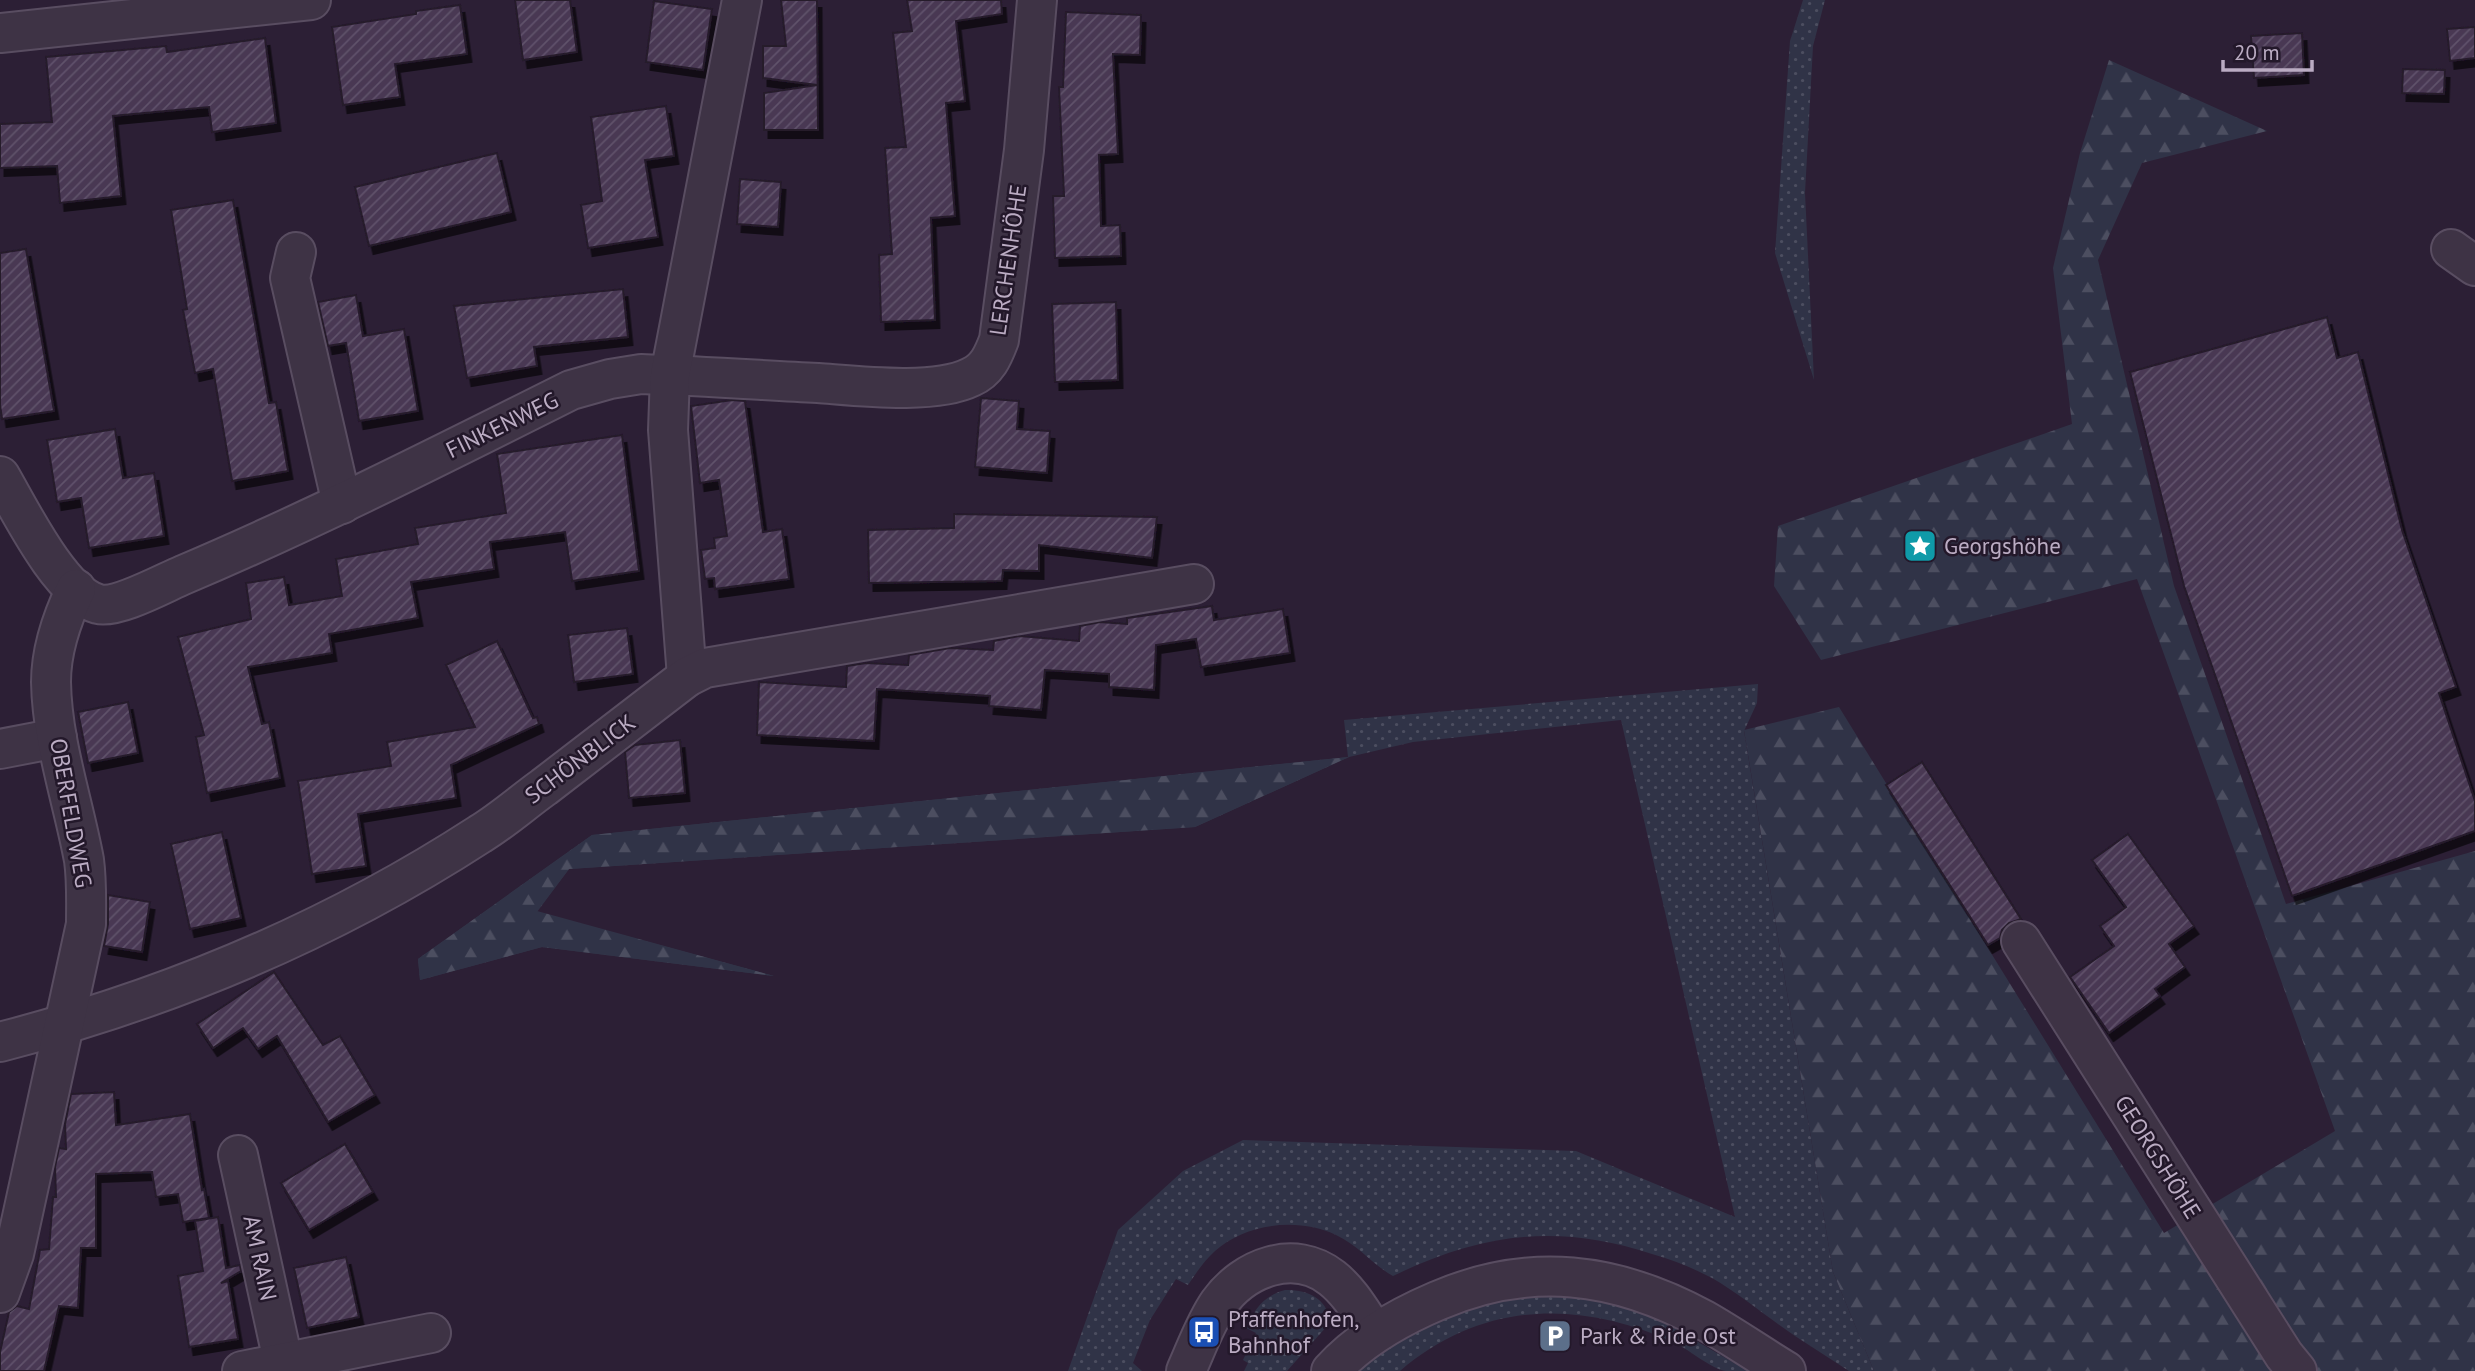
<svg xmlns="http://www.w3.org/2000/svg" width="2475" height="1371" font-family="'PT Sans',sans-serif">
<defs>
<pattern id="grass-dots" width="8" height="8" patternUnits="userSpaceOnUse" patternTransform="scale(1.75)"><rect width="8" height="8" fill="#303347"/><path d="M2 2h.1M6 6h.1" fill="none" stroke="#4c4e60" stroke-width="1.8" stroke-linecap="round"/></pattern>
<pattern id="forest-firs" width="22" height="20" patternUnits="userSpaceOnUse" patternTransform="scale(1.75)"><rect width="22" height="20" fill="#303347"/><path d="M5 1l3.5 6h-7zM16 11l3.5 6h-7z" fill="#4c4e60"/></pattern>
<pattern id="building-hatch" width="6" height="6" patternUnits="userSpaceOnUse" patternTransform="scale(1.75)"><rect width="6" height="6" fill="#483853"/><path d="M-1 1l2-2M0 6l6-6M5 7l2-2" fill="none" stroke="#60526a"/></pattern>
<filter id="shadow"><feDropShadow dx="4.5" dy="8" stdDeviation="0" flood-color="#0009"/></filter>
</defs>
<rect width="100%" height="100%" fill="#2c1f35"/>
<g fill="url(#grass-dots)">
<path d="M 1803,0 L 1825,0 L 1813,46 L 1805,193 L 1814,380 L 1775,253 L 1790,41 Z"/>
<path d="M 1758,684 L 1757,703 L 1744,731 L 1833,1272 L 1874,1371 L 1849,1371 C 1831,1359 1813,1348 1795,1336 C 1767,1317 1741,1295 1712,1278 C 1693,1268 1673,1260 1652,1254 C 1558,1223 1482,1233 1393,1276 C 1373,1265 1358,1245 1336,1235 C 1299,1217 1246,1223 1215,1251 C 1204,1261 1196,1273 1188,1285 L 1176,1279 L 1150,1320 L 1133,1363 L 1142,1371 L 1068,1371 L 1118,1230 L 1183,1171 L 1243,1140 L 1576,1151 L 1735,1217 L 1621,720 L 1413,742 L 1349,757 L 1195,827 L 569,869 L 537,912 L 774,976 L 542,947 L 420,980 L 418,959 L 592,835 L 1348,757 L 1344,720 Z"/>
<path d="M 1285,1290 C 1307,1289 1332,1300 1328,1325 L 1287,1371 L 1244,1371 L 1248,1363 L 1243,1360 L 1256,1333 L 1246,1328 C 1255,1308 1264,1296 1285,1290 Z"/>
<path d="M 1555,1293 L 1618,1303 L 1667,1324 L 1748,1371 C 1741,1371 1733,1371 1726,1371 C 1711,1369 1690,1350 1675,1343 C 1579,1299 1482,1301 1400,1371 L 1353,1371 L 1394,1337 L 1485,1303 Z"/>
</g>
<g fill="url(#forest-firs)">
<path d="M 2109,60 L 2267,131 L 2142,163 L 2098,260 L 2174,586 L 2286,904 L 2475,851 L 2475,1371 L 1874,1371 L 1833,1272 L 1744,730 L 1839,707 L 2164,1233 L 2335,1131 L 2137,579 L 1821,660 L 1774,586 L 1778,526 L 2072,424 L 2053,268 L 2080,153 Z"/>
<path d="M 1349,757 L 1195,827 L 569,869 L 537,911 L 774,976 L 542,947 L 420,980 L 418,959 L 592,835 Z"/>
</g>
<g fill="url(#building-hatch)" stroke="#251a2c" stroke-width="2" filter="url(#shadow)">
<path d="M 515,0 L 570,0 L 577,52 L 523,60 Z"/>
<path d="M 781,0 L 817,0 L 818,130 L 764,130 L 764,93 L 817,85 L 763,78 L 763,46 L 786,46 Z"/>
<path d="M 907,0 L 1001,0 L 1002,14 L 956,21 L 965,101 L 946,103 L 955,216 L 931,218 L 935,320 L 881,322 L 879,255 L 892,254 L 885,148 L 906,147 L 893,33 L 912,31 Z"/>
<path d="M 654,1 L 712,9 L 703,70 L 646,62 Z"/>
<path d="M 460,5 L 467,54 L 395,64 L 400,97 L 343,105 L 332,27 L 416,14 L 416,11 Z"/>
<path d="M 1066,12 L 1141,15 L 1140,55 L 1113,54 L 1118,154 L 1099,155 L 1101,226 L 1120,225 L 1121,256 L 1055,258 L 1053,196 L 1064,196 L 1059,87 L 1063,87 Z"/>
<path d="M 2475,27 L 2475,58 L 2450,61 L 2447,29 Z"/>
<path d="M 2302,33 L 2304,75 L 2254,78 L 2251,36 Z"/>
<path d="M 265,38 L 276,123 L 212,132 L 209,107 L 113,116 L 121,196 L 60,203 L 57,166 L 0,168 L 0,124 L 52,122 L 46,57 L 166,46 L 167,52 Z"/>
<path d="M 2403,69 L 2445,70 L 2444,94 L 2402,93 Z"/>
<path d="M 666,106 L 674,156 L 645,160 L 658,237 L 588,248 L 581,205 L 602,201 L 591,117 Z"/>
<path d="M 497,153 L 511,212 L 369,246 L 355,187 Z"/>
<path d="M 740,179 L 781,182 L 778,227 L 737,224 Z"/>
<path d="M 233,200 L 269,403 L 276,402 L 288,471 L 232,481 L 213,369 L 195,373 L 183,310 L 187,309 L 171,210 Z"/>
<path d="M 26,249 L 54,411 L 2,419 L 0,405 L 0,253 Z"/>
<path d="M 623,289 L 628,337 L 534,347 L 537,366 L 467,378 L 454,306 Z"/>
<path d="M 356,295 L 363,336 L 404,329 L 418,411 L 359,421 L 346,343 L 328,346 L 318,302 Z"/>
<path d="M 1116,302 L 1118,380 L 1055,382 L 1052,304 Z"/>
<path d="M 2327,317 L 2337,358 L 2358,352 L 2402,530 L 2456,687 L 2439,693 L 2475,801 L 2475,831 L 2292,896 L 2184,586 L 2130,372 Z"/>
<path d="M 981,398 L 1019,401 L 1017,429 L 1050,431 L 1047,473 L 975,467 Z"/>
<path d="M 732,400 L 745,401 L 763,532 L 782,529 L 789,579 L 715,589 L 714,578 L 705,579 L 701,550 L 715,548 L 714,538 L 727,536 L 719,480 L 700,483 L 691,406 Z"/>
<path d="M 115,429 L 123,478 L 154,473 L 164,536 L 89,548 L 81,498 L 57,502 L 47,440 Z"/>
<path d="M 622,435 L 639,571 L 572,581 L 565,532 L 490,542 L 494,569 L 411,582 L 418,618 L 329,634 L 332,653 L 248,667 L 262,724 L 269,722 L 280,778 L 207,793 L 196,737 L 204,735 L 178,637 L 251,619 L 246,583 L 284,577 L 289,605 L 342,596 L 336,559 L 418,544 L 415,528 L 506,513 L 497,454 Z"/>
<path d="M 954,514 L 1157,517 L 1152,558 L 1039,545 L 1039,571 L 1003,570 L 1002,581 L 869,583 L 868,530 L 954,528 Z"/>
<path d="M 1212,606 L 1214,620 L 1283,609 L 1290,653 L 1201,667 L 1196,639 L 1156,645 L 1154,690 L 1109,687 L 1109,674 L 1045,670 L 1041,710 L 989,706 L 990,696 L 877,689 L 874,741 L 757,735 L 759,682 L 846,687 L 847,666 L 866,663 L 908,665 L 909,655 L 950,648 L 993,650 L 994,641 L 1019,636 L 1079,641 L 1080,626 L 1100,622 L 1127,624 L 1127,618 Z"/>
<path d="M 627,628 L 633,674 L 574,682 L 568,635 Z"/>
<path d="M 497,641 L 533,718 L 537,717 L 539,724 L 451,765 L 456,798 L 358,814 L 366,866 L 312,874 L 298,781 L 391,766 L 387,742 L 475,727 L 446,665 Z"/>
<path d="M 128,702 L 138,753 L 88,763 L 78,712 Z"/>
<path d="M 680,740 L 685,793 L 629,798 L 625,752 L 635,745 Z"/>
<path d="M 1922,762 L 2021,919 L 2009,923 L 2002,930 L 2000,938 L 1988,945 L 1886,785 Z"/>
<path d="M 222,832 L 241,918 L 190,929 L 171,844 Z"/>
<path d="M 2128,834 L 2194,926 L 2169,944 L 2185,967 L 2155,989 L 2160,996 L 2109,1033 L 2070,977 L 2114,946 L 2100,926 L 2126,907 L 2092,860 Z"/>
<path d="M 108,895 L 150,902 L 142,952 L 104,946 L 108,924 Z"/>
<path d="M 274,972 L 323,1045 L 340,1036 L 375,1095 L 328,1122 L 277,1036 L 258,1049 L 243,1028 L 213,1048 L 197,1024 Z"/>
<path d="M 114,1092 L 116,1125 L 190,1114 L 202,1190 L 204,1189 L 209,1218 L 183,1222 L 178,1194 L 156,1197 L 152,1172 L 96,1174 L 96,1248 L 81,1248 L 78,1308 L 59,1306 L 44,1371 L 0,1371 L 0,1352 L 9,1312 L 17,1306 L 29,1309 L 40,1250 L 49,1249 L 53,1197 L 56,1197 L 55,1167 L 59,1148 L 66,1149 L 65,1124 L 71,1094 Z"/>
<path d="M 345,1144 L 373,1192 L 309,1230 L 281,1183 Z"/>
<path d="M 218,1217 L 226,1268 L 240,1265 L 241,1271 L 221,1283 L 228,1281 L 238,1339 L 189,1347 L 178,1276 L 203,1271 L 195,1221 Z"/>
<path d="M 346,1257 L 359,1317 L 307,1328 L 294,1268 Z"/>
</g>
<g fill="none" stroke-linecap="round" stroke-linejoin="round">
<defs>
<g id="minor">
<path d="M 0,33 L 311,0"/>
<path d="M 2451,249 L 2475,266"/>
<path d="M 296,252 L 290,278 L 342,504"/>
<path d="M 0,476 C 20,510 60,593 98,604 C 117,609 164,583 183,575 C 315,519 443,454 571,390 L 610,379 L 641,374 C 700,376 759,380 818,383 C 859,386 935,395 971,377 C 987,370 993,356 999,340 L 1024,150 L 1037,0"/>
<path d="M 687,677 L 668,430 L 670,375 L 742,0"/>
<path d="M 0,749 L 57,738"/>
<path d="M 2021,941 L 2284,1355 L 2297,1371"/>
<path d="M 0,1042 C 171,998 332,930 480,834 C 503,820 523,802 544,787 C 592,750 640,713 687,677 L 705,668 L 1194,584"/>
<path d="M 238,1155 L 283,1361"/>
<path d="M 0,1293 L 14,1254 L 86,924 C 86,903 87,882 84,860 C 73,801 52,742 51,682 C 51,649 62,618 76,589"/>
<path d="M 242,1371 L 431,1333"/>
<path d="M 1186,1371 C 1196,1349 1205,1323 1219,1303 C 1244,1268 1294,1248 1332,1278 C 1350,1292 1362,1314 1375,1333"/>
<path d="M 1331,1371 C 1360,1339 1397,1318 1437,1301 C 1530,1261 1616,1272 1704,1320 C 1732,1336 1758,1354 1786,1371"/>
</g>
</defs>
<use href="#minor" stroke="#594d61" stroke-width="42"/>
<use href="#minor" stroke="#3e3345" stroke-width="38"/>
</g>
<defs>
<symbol id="sight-square" viewBox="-11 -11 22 22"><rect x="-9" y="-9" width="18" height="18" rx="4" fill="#0f9aa8" stroke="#23182a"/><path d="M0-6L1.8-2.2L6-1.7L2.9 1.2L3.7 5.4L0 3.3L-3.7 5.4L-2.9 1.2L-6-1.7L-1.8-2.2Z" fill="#fff"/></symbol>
<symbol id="bus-square" viewBox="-11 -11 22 22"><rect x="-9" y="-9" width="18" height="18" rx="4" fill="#1a4fb4" stroke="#23182a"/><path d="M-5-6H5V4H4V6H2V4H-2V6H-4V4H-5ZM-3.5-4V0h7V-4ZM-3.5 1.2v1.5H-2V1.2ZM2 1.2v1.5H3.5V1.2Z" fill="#fff"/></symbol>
<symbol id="parking-square" viewBox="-11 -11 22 22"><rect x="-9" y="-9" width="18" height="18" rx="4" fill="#5c6f8a" stroke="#23182a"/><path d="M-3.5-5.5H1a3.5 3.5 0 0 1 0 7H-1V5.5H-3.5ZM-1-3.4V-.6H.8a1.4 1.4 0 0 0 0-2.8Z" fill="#fff"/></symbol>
</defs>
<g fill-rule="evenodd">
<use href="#sight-square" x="1901" y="527" width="38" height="38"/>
<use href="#bus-square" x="1185" y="1313" width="38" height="38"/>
<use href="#parking-square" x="1536" y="1317" width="38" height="38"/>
</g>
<g text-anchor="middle" stroke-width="5" stroke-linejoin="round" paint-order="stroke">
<g font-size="23" fill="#bbacc3" stroke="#23182a">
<text transform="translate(1008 260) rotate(-82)" y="8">LERCHENHÖHE</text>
<text transform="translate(502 425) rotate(-26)" y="8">FINKENWEG</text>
<text transform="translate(580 759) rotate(-37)" y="8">SCHÖNBLICK</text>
<text transform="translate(71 813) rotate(80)" y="8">OBERFELDWEG</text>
<text transform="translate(2158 1157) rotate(58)" y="8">GEORGSHÖHE</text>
<text transform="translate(260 1258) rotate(78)" y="8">AM RAIN</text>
</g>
<g font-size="23" fill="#bbacc3" stroke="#23182a" text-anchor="start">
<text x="1944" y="554">Georgshöhe</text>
<text x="1228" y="1327">Pfaffenhofen,<tspan x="1228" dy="26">Bahnhof</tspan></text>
<text x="1580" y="1344">Park &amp; Ride Ost</text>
</g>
</g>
<path d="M2223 60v10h89v-10" fill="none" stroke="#bbacc3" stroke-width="3.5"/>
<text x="2234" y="60" font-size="21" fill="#bbacc3" stroke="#23182a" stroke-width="5" paint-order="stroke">20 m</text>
</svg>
